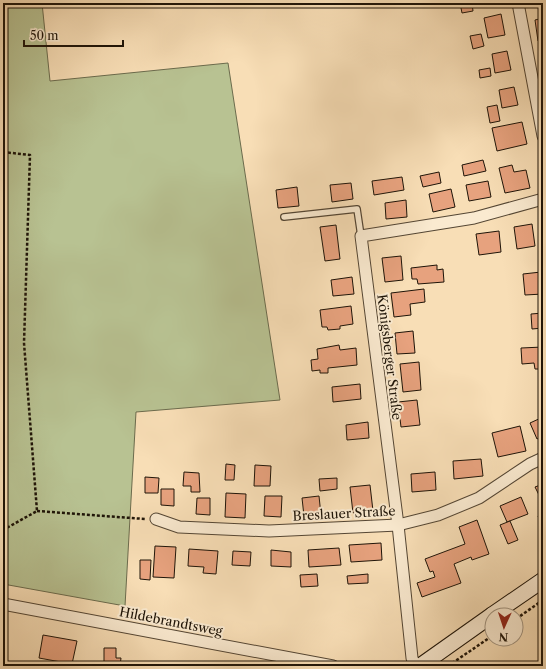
<svg xmlns="http://www.w3.org/2000/svg" width="546" height="669" font-family="'Libre Caslon Text',serif">
<rect width="100%" height="100%" fill="#f8deb6"/>
<filter id="stains"><feTurbulence type="fractalNoise" baseFrequency=".005" numOctaves="4"/><feColorMatrix values="0 0 0 0 .2 0 0 0 0 .09 0 0 0 0 .02 0 0 0 .5 -.17"/></filter>
<radialGradient id="worn" r=".72"><stop offset=".6" stop-color="#630" stop-opacity="0"/><stop offset="1" stop-color="#630" stop-opacity=".3"/></radialGradient>
<path fill="#b8c292" stroke="#6b6b4d" d="M 3,3 L 42,3 L 50,81 L 228,63 L 280,400 L 136,412 L 125,606 L 3,584 Z"/>
<g fill="#e7a27e" stroke="#1e1408">
<path d="M 460,3 L 472,3 L 473,11 L 462,13 Z"/>
<path d="M 501,14 L 505,35 L 488,38 L 484,18 Z"/>
<path d="M 543,18 L 543,40 L 538,41 L 535,20 Z"/>
<path d="M 481,34 L 484,46 L 473,49 L 470,36 Z"/>
<path d="M 507,51 L 511,70 L 495,73 L 492,54 Z"/>
<path d="M 540,57 L 543,57 L 543,74 Z"/>
<path d="M 490,68 L 491,76 L 480,78 L 479,70 Z"/>
<path d="M 514,87 L 518,105 L 502,108 L 499,90 Z"/>
<path d="M 497,105 L 500,121 L 490,123 L 487,107 Z"/>
<path d="M 522,122 L 527,144 L 497,151 L 492,128 Z"/>
<path d="M 483,160 L 486,171 L 464,176 L 462,165 Z"/>
<path d="M 512,165 L 514,172 L 526,170 L 530,188 L 505,193 L 499,168 Z"/>
<path d="M 439,172 L 441,183 L 423,187 L 420,176 Z"/>
<path d="M 402,177 L 404,190 L 374,195 L 372,181 Z"/>
<path d="M 488,181 L 491,197 L 469,201 L 466,185 Z"/>
<path d="M 351,183 L 353,199 L 332,202 L 330,185 Z"/>
<path d="M 297,187 L 299,206 L 278,208 L 276,190 Z"/>
<path d="M 451,189 L 455,207 L 433,212 L 429,194 Z"/>
<path d="M 406,200 L 407,217 L 386,219 L 385,203 Z"/>
<path d="M 532,224 L 535,246 L 517,249 L 514,227 Z"/>
<path d="M 336,225 L 340,259 L 325,261 L 320,227 Z"/>
<path d="M 499,231 L 501,252 L 479,255 L 476,234 Z"/>
<path d="M 401,256 L 403,280 L 385,282 L 382,258 Z"/>
<path d="M 437,265 L 437,270 L 443,269 L 444,282 L 418,284 L 417,279 L 412,279 L 411,268 Z"/>
<path d="M 541,272 L 543,294 L 525,295 L 523,274 Z"/>
<path d="M 352,277 L 354,294 L 333,296 L 331,280 Z"/>
<path d="M 424,289 L 425,302 L 410,304 L 411,315 L 394,317 L 391,293 Z"/>
<path d="M 351,306 L 353,324 L 340,326 L 340,329 L 328,330 L 327,327 L 322,327 L 320,310 Z"/>
<path d="M 543,313 L 543,328 L 532,329 L 531,314 Z"/>
<path d="M 413,331 L 415,353 L 397,354 L 395,333 Z"/>
<path d="M 339,345 L 340,350 L 356,348 L 357,365 L 328,368 L 328,373 L 320,373 L 320,370 L 312,371 L 311,360 L 318,359 L 317,349 Z"/>
<path d="M 543,347 L 543,369 L 535,369 L 534,363 L 522,364 L 521,348 Z"/>
<path d="M 419,362 L 421,390 L 403,392 L 400,364 Z"/>
<path d="M 360,384 L 361,399 L 333,402 L 332,387 Z"/>
<path d="M 417,400 L 420,425 L 401,427 L 398,402 Z"/>
<path d="M 543,417 L 543,436 L 537,439 L 530,423 Z"/>
<path d="M 368,422 L 369,438 L 347,440 L 346,425 Z"/>
<path d="M 520,426 L 526,451 L 498,457 L 492,433 Z"/>
<path d="M 481,459 L 483,476 L 454,479 L 453,461 Z"/>
<path d="M 226,464 L 235,465 L 234,480 L 225,480 Z"/>
<path d="M 255,465 L 271,466 L 270,486 L 254,486 Z"/>
<path d="M 184,472 L 199,473 L 200,492 L 191,492 L 191,486 L 183,486 Z"/>
<path d="M 435,472 L 436,490 L 412,492 L 411,474 Z"/>
<path d="M 145,477 L 159,478 L 158,493 L 145,493 Z"/>
<path d="M 337,478 L 337,489 L 320,491 L 319,479 Z"/>
<path d="M 543,484 L 543,503 L 535,487 Z"/>
<path d="M 370,485 L 373,511 L 353,513 L 350,487 Z"/>
<path d="M 161,489 L 174,489 L 174,506 L 161,505 Z"/>
<path d="M 226,493 L 246,494 L 245,518 L 225,517 Z"/>
<path d="M 265,496 L 282,496 L 281,517 L 264,516 Z"/>
<path d="M 319,496 L 321,515 L 304,516 L 302,498 Z"/>
<path d="M 521,497 L 528,514 L 507,522 L 500,506 Z"/>
<path d="M 197,498 L 210,498 L 210,515 L 196,514 Z"/>
<path d="M 543,515 L 543,526 L 542,526 L 538,516 Z"/>
<path d="M 477,520 L 489,554 L 472,560 L 471,557 L 454,564 L 461,583 L 422,597 L 417,583 L 435,577 L 433,571 L 430,572 L 425,559 L 465,544 L 459,527 Z"/>
<path d="M 510,521 L 518,540 L 508,544 L 500,525 Z"/>
<path d="M 381,543 L 382,560 L 351,562 L 349,545 Z"/>
<path d="M 155,546 L 176,547 L 174,578 L 153,577 Z"/>
<path d="M 339,548 L 341,565 L 309,567 L 308,550 Z"/>
<path d="M 189,549 L 218,551 L 216,574 L 203,573 L 204,567 L 188,566 Z"/>
<path d="M 271,550 L 291,552 L 291,567 L 271,566 Z"/>
<path d="M 233,551 L 251,552 L 250,566 L 232,565 Z"/>
<path d="M 140,560 L 151,560 L 150,580 L 140,579 Z"/>
<path d="M 317,574 L 318,586 L 301,587 L 300,575 Z"/>
<path d="M 368,574 L 368,583 L 348,584 L 347,576 Z"/>
<path d="M 43,635 L 77,641 L 72,664 L 39,658 Z"/>
<path d="M 104,648 L 116,648 L 116,658 L 121,658 L 120,666 L 104,665 Z"/>
</g>
<g fill="none" stroke-linecap="round" stroke-linejoin="round">
<defs>
<path id="service" d="M 284,217 L 357,209 L 361,236"/>
<g id="minor">
<path d="M 518,3 L 543,136"/>
<path d="M 156,519 L 179,527 L 269,531 L 398,525 L 438,515 L 479,498 L 530,464 L 543,458"/>
<path d="M 3,604 L 333,666"/>
<path d="M 415,666 L 412,658 L 398,525 L 361,236 L 474,218 L 543,199"/>
</g>
<g id="secondary">
<path d="M 492,615 L 543,580"/>
<path d="M 420,666 L 492,615"/>
</g>
</defs>
<use href="#service" stroke="#544634" stroke-width="8"/>
<use href="#minor" stroke="#544634" stroke-width="13"/>
<use href="#secondary" stroke="#1e1408" stroke-width="17"/>
<g stroke="#1e1408" stroke-width="2.5" stroke-dasharray="3 2" stroke-linecap="butt">
<path d="M 3,152 L 30,155 L 24,343 L 37,511 L 3,530"/>
<path d="M 37,511 L 145,519"/>
<path d="M 516,619 L 543,600"/>
<path d="M 448,666 L 492,636"/>
</g>
<use href="#service" stroke="#faead0" stroke-width="5.5"/>
<use href="#minor" stroke="#faead0" stroke-width="11"/>
<use href="#secondary" stroke="#faead0" stroke-width="15"/>
</g>
<g text-anchor="middle" stroke-width="4" stroke-linejoin="round" paint-order="stroke">
<g font-size="13" fill="#1e1408" stroke="#faead0">
<text transform="translate(390 357) rotate(83)" y="5">Königsberger Straße</text>
<text transform="translate(344 513) rotate(-3)" y="5">Breslauer Straße</text>
<text transform="translate(171 621) rotate(11)" y="5">Hildebrandtsweg</text>
</g>
</g>
<rect width="546" height="669" fill="none" stroke="#f8deb6" stroke-width="16"/>
<rect x="4" y="4" width="538" height="661" fill="none" stroke="#1e1408" stroke-width="2"/>
<rect x="8" y="8" width="530" height="653" fill="none" stroke="#1e1408"/>
<g transform="translate(504 627) rotate(183)"><circle r="19" fill="#faead0" stroke="#a29480"/>
<path d="M0-3L7 15L0 10L-7 15Z" fill="#8f2418"/>
<text y="-6" font-size="11" font-weight="bold" text-anchor="middle" fill="#1e1408">N</text>
</g>
<path d="M24 40v6h99v-6" fill="none" stroke="#1e1408" stroke-width="2"/>
<text x="30" y="40" font-size="12" fill="#1e1408" stroke="#faead0" stroke-width="3" paint-order="stroke">50 m</text>
<rect width="100%" height="100%" filter="url(#stains)"/>
<rect width="100%" height="100%" fill="url(#worn)"/>
</svg>
